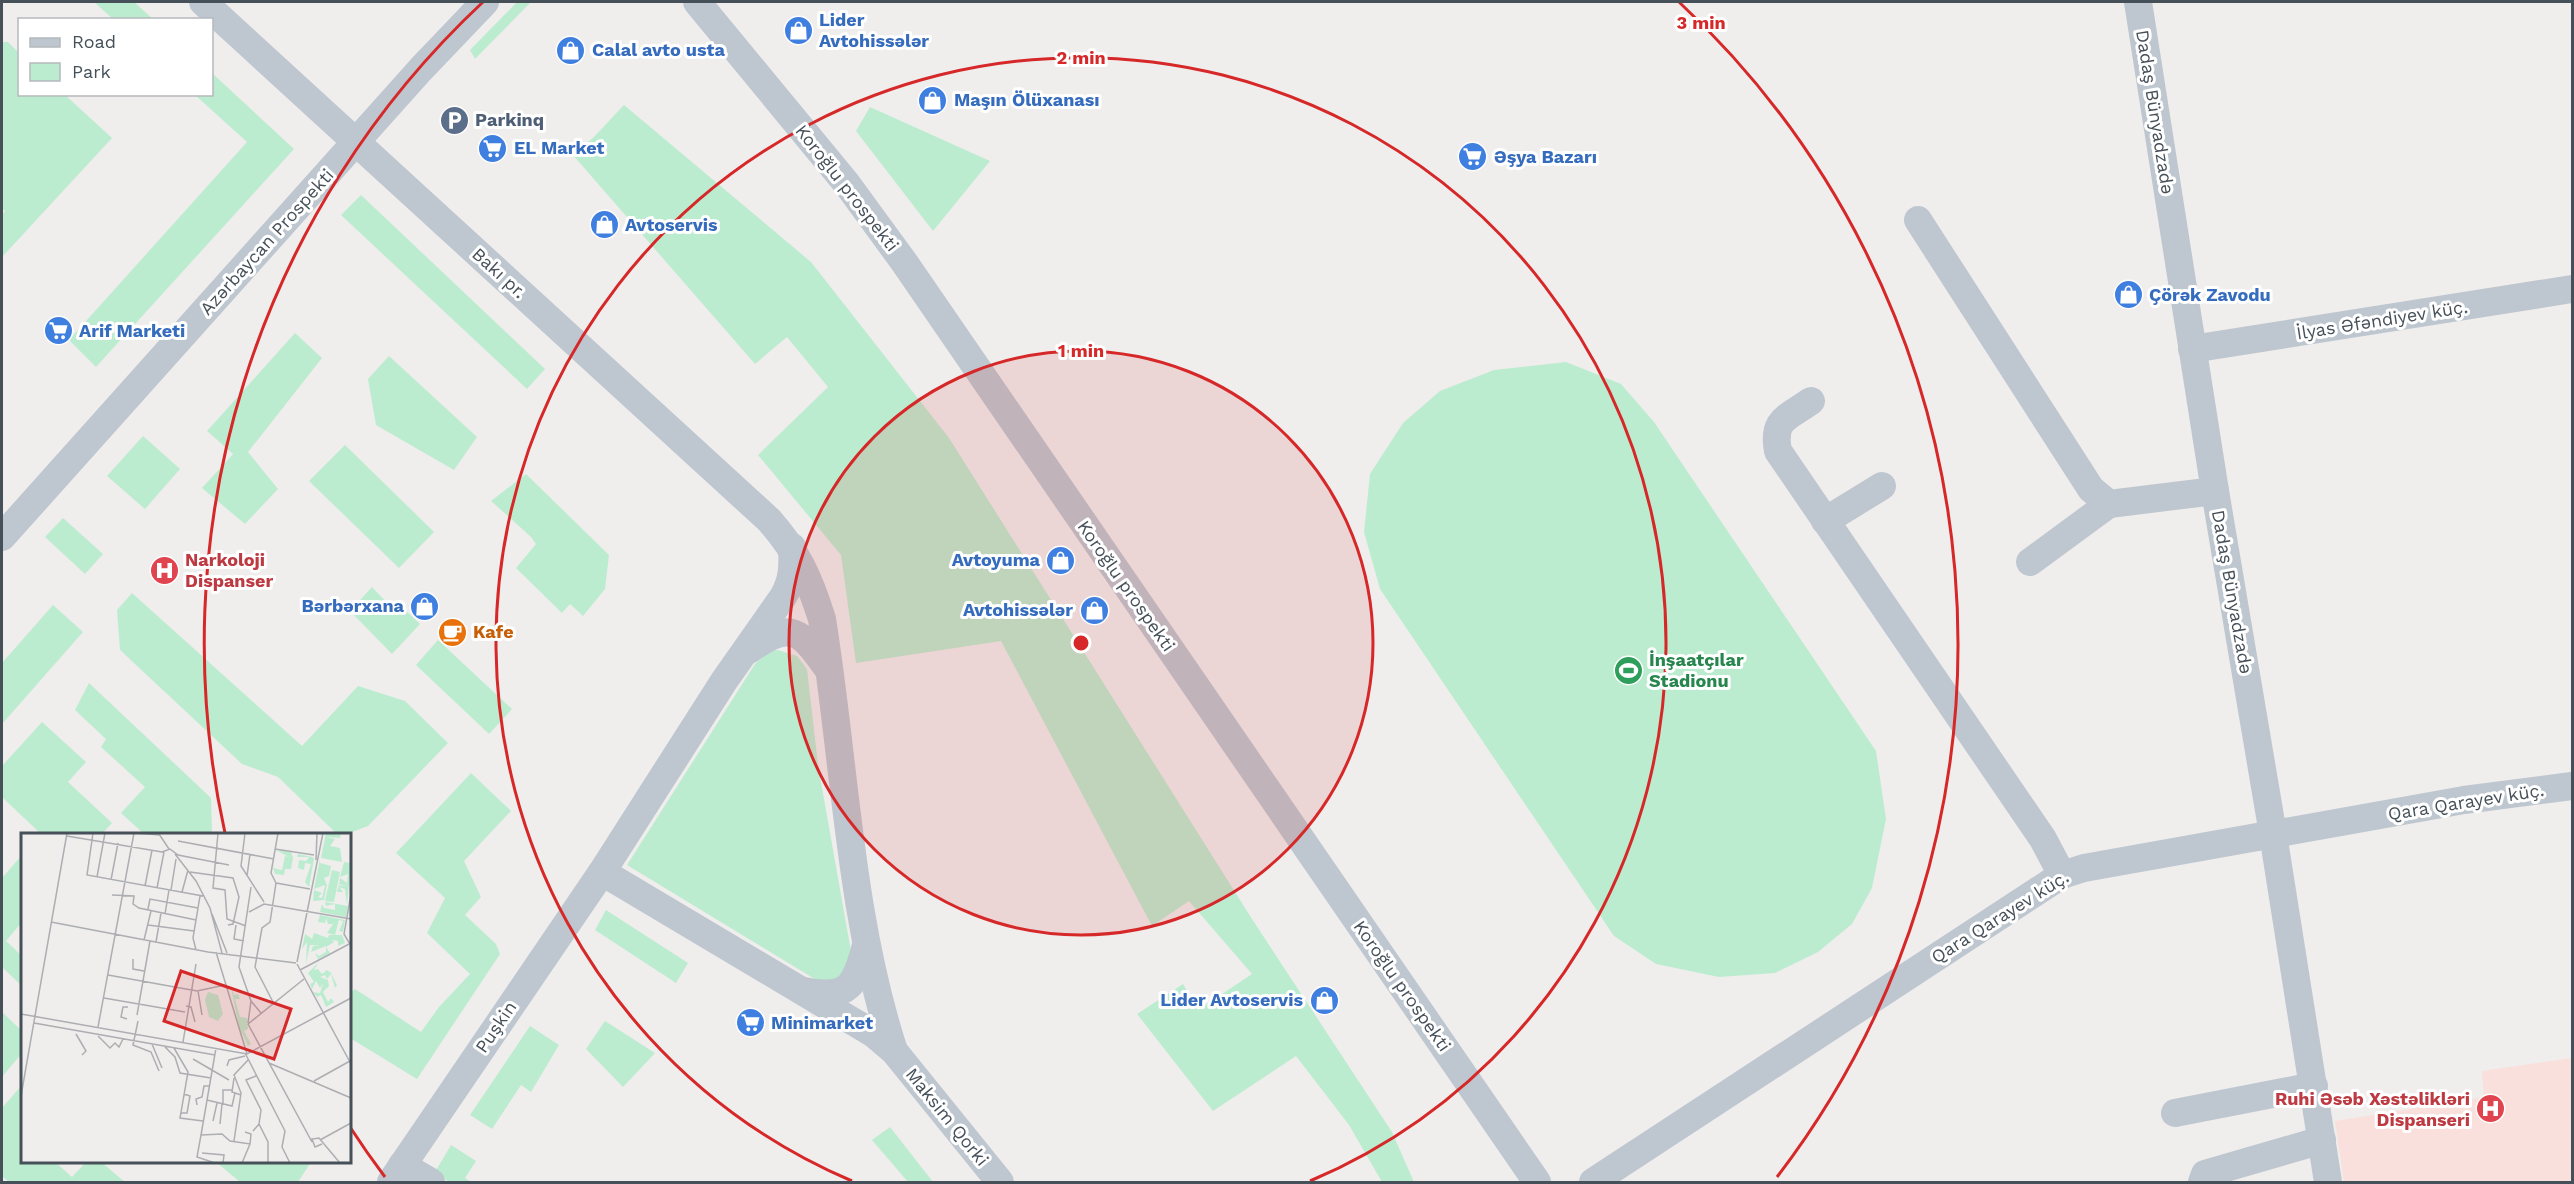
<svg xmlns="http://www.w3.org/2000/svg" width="2574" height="1184" font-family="'Work Sans',sans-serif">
<rect width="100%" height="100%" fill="#f0eded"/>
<path fill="#f9e0dd" d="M 2572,1058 L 2572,1182 L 2344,1182 L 2335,1121 L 2484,1097 L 2482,1071 Z"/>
<g fill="#bceccf">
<path d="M 94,2 L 134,2 L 153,19 L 113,19 Z"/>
<path d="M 517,2 L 531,2 L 475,59 L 470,50 Z"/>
<path d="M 2,42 L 8,42 L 19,53 L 20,94 L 65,95 L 112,138 L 2,257 L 2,215 L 5,211 L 2,208 Z"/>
<path d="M 212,73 L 294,149 L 96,367 L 69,340 L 247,142 L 195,95 L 212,94 Z"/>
<path d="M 624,105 L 811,262 L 949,438 L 1252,919 L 1392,1132 L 1414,1182 L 1382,1182 L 1349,1125 L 1296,1056 L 1213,1111 L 1137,1014 L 1183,984 L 1198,1010 L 1252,974 L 1189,901 L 1152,926 L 1001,641 L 856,663 L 841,555 L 758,455 L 828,387 L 787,337 L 755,364 L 572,154 L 593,138 Z"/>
<path d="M 870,107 L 990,161 L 933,231 L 856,131 Z"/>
<path d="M 361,195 L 545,369 L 527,389 L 341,215 Z"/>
<path d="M 295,333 L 322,358 L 248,452 L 278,489 L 245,524 L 202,488 L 233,454 L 207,431 Z"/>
<path d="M 389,356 L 477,437 L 454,470 L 376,425 L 368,379 Z"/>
<path d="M 1566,362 L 1621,384 L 1654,422 L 1876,751 L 1886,819 L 1872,888 L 1852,924 L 1818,952 L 1775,973 L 1719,977 L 1656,964 L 1614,936 L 1380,589 L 1364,532 L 1370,474 L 1403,423 L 1440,391 L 1494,370 Z"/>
<path d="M 143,436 L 180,469 L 145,509 L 107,476 Z"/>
<path d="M 345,445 L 434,532 L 399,568 L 309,481 Z"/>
<path d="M 526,474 L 609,555 L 605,589 L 583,616 L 570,604 L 562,613 L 516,568 L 536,544 L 531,537 L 491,501 Z"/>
<path d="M 63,518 L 103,554 L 85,574 L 45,537 Z"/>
<path d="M 372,587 L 388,604 L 400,605 L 420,624 L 392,654 L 350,611 Z"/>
<path d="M 132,593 L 302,746 L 358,686 L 405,701 L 448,743 L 368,826 L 347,834 L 337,834 L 278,777 L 242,764 L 120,650 L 117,610 Z"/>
<path d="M 53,605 L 83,632 L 2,724 L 2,663 Z"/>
<path d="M 438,640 L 512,709 L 489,734 L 416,665 Z"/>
<path d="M 778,650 L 797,656 L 807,669 L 818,765 L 852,957 L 849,969 L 833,980 L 818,981 L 627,865 L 755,664 L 768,652 Z"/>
<path d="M 89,683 L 211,798 L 212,834 L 144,834 L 121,813 L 145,787 L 101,747 L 106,739 L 75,710 Z"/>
<path d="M 42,722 L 86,762 L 68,782 L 112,823 L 102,834 L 41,834 L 2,797 L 2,766 Z"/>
<path d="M 471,773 L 511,811 L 464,861 L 481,897 L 465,915 L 496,944 L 500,954 L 417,1079 L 350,1038 L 350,993 L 355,989 L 421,1032 L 439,1007 L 470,974 L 427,933 L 445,898 L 396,853 Z"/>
<path d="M 22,855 L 22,922 L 6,941 L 22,956 L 22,986 L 2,967 L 2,878 Z"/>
<path d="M 606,910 L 688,963 L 676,983 L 595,930 Z"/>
<path d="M 2,1012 L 22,1031 L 22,1053 L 2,1077 Z"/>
<path d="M 605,1021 L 655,1053 L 623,1087 L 586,1049 Z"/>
<path d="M 530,1026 L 559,1045 L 531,1092 L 521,1085 L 492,1129 L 470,1115 Z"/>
<path d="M 22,1085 L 22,1162 L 55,1162 L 72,1177 L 86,1162 L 101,1162 L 125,1182 L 9,1182 L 2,1176 L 2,1108 Z"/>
<path d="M 890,1127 L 933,1182 L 908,1182 L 872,1140 Z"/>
<path d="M 451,1145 L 476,1161 L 465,1178 L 471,1182 L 449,1182 L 435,1172 Z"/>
<path d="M 216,1162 L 311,1162 L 298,1182 L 240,1182 Z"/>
</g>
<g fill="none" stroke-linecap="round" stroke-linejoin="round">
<g stroke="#bec7cf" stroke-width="28">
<path d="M 203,2 L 769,520 C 798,553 809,578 822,619 C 845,763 849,913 894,1051"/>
<path d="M 697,2 L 847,184 L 904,262 L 1537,1182"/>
<path d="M 2138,2 L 2215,491 L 2273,834 L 2328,1182"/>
<path d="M 1918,220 L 2091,489 L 2109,504 L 2215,491"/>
<path d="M 2192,349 L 2572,289"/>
<path d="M 1811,401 C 1787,418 1772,419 1778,451 L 2043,839 L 2062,875"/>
<path d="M 1825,521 L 1882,486"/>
<path d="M 2,537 L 421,69 L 485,2"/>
<path d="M 2030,562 L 2109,504"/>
<path d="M 749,650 C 791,619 801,631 828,669"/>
<path d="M 602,872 L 874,1034 L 894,1051 L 1000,1182"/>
<path d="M 804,991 C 849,1000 856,985 866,945"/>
<path d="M 2175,1113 L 2314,1086"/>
<path d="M 402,1165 L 431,1182"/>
<path d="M 391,1182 L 602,872 L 724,681 L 783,597 C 793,580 793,566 792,547"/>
<path d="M 1593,1182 L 2062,875 L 2084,868 L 2464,800 L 2572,786"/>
<path d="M 2202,1182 L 2205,1174 L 2322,1140"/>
</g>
</g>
<circle cx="1081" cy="643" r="292" fill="#d62828" fill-opacity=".12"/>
<g fill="none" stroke="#d62828" stroke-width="3">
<circle cx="1081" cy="643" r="292"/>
<path d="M852 1181A585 585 0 1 1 1310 1181"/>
<path d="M385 1177A877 877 0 0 1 350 1127M225 833A877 877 0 0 1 483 2M1679 2A877 877 0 0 1 1777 1177"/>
</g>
<defs>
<symbol id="shop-disc" viewBox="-11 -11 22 22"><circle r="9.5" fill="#3f7fe0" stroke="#fff"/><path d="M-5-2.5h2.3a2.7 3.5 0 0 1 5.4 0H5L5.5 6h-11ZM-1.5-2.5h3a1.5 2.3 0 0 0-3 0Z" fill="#fff"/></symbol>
<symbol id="parking-disc" viewBox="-11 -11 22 22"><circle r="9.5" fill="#5c6f8a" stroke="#fff"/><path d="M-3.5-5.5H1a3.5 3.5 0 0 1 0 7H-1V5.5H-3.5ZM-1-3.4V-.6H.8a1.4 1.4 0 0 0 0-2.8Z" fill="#fff"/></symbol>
<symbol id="supermarket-disc" viewBox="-11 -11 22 22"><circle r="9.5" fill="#3f7fe0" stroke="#fff"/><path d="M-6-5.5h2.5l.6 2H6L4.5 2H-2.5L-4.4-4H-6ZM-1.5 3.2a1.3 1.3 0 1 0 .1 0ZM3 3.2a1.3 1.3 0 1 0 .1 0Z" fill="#fff"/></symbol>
<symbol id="hospital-disc" viewBox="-11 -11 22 22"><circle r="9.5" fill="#e0444e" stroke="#fff"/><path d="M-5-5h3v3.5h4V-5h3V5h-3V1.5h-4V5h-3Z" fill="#fff"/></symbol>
<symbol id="cafe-disc" viewBox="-11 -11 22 22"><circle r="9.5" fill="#e8710a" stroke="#fff"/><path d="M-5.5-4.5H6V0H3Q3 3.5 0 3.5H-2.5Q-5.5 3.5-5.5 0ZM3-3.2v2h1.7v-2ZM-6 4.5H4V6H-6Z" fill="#fff"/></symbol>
<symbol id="stadium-disc" viewBox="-11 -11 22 22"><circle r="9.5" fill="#2e9e5b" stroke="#fff"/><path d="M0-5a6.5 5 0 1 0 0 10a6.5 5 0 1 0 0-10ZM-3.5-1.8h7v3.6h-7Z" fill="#fff"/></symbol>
</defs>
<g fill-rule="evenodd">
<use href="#shop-disc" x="782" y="14" width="33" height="33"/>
<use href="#shop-disc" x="554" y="34" width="33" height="33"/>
<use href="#shop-disc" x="916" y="84" width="33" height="33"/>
<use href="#parking-disc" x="438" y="104" width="33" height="33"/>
<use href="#supermarket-disc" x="476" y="132" width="33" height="33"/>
<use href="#supermarket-disc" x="1456" y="140" width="33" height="33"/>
<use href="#shop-disc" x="588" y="208" width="33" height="33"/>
<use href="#shop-disc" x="2112" y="278" width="33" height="33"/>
<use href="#supermarket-disc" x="42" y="314" width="33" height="33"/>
<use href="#shop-disc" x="1044" y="544" width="33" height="33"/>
<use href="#hospital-disc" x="148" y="554" width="33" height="33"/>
<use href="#shop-disc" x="408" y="590" width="33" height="33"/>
<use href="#shop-disc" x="1078" y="594" width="33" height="33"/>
<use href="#cafe-disc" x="436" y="616" width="33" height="33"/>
<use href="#stadium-disc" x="1612" y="654" width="33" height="33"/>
<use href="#shop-disc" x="1308" y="984" width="33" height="33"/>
<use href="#supermarket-disc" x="734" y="1006" width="33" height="33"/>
<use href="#hospital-disc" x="2474" y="1092" width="33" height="33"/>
</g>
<g text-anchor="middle" stroke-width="6" stroke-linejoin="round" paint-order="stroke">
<g font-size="18" font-weight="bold" fill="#366cbe" stroke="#fff" text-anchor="start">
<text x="819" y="26">Lider<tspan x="819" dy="21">Avtohissələr</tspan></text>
<text x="592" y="56">Calal avto usta</text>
<text x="954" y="106">Maşın Ölüxanası</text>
<text x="514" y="154">EL Market</text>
<text x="1494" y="163">Əşya Bazarı</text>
<text x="625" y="231">Avtoservis</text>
<text x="2149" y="301">Çörək Zavodu</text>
<text x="79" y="337">Arif Marketi</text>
<text x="1040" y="566" text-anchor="end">Avtoyuma</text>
<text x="404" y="612" text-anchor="end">Bərbərxana</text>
<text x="1073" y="616" text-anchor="end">Avtohissələr</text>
<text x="1303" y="1006" text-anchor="end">Lider Avtoservis</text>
<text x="771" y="1029">Minimarket</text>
</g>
<g font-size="18" fill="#465059" stroke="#fff">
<text transform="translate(2155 112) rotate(81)" y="6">Dadaş Bünyadzadə</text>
<text transform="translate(847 188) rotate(52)" y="6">Koroğlu prospekti</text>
<text transform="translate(267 242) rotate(-48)" y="6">Azərbaycan Prospekti</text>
<text transform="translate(499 273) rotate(42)" y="6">Bakı pr.</text>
<text transform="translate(2382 320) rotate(-9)" y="6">İlyas Əfəndiyev küç.</text>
<text transform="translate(1126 586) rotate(55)" y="6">Koroğlu prospekti</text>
<text transform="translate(2232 592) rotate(80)" y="6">Dadaş Bünyadzadə</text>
<text transform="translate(2466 802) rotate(-9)" y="6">Qara Qarayev küç.</text>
<text transform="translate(2000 917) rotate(-32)" y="6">Qara Qarayev küç.</text>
<text transform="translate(1402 986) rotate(55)" y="6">Koroğlu prospekti</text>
<text transform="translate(496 1027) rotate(-56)" y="6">Puşkin</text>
<text transform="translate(947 1117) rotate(51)" y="6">Maksim Qorki</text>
</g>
<g font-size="18" font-weight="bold" fill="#4e5e75" stroke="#fff" text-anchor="start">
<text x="475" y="126">Parkinq</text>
</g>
<g font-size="18" font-weight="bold" fill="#be3a42" stroke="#fff" text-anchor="start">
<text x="185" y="566">Narkoloji<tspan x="185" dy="21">Dispanser</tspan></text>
<text x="2470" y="1105" text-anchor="end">Ruhi Əsəb Xəstəlikləri<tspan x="2470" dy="21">Dispanseri</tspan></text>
</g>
<g font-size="18" font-weight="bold" fill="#c56008" stroke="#fff" text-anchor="start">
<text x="473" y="638">Kafe</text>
</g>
<g font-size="18" font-weight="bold" fill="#27864d" stroke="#fff" text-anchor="start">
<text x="1649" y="666">İnşaatçılar<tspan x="1649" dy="21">Stadionu</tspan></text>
</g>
</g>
<g transform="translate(21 833)">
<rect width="330" height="330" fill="#f0eded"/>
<path d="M 305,0 L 320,0 L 319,5 L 304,4 L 314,6 L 309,13 L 319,15 L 321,29 L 300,25 ZM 255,17 L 270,19 L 272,25 L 270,36 L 264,36 L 263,42 L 254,41 L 256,47 L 252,35 L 261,37 L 264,23 L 268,24 ZM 277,21 L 291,24 L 293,26 L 288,54 L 284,49 L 290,31 L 284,30 L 283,37 L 277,35 L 278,27 L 285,28 L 288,24 L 276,24 ZM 299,26 L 299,30 L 310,33 L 308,43 L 303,45 L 306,52 L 303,67 L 292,68 L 293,57 L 301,60 L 297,64 L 301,65 L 304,52 L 293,56 ZM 323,29 L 330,30 L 326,72 L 324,56 L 318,54 L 322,59 L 316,59 L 318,52 L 327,54 L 318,51 L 319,45 L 326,50 L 327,41 L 319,44 ZM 311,37 L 319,39 L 313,69 L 304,68 ZM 304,69 L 327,73 L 325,84 L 299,79 L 301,71 L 303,75 L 314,77 L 314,71 L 305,73 ZM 299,82 L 324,87 L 322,99 L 318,98 L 322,88 L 318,87 L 314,102 L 306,100 L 312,91 L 307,91 L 305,85 L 304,90 L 297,89 ZM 293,100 L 307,105 L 308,102 L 321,102 L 324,110 L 317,113 L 317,108 L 311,107 L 313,109 L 305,114 L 309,120 L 297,126 L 294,120 L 298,123 L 305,119 L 305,113 L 290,119 L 292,113 L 299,112 L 289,112 L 285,131 L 286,109 L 281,116 L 284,101 L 291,106 ZM 298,129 L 293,137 L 297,136 L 301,141 L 306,137 L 310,140 L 316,152 L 314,155 L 310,141 L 306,146 L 304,142 L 299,144 L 307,147 L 308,153 L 302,159 L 307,169 L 310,165 L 313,169 L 305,174 L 300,162 L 296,164 L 292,159 L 299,160 L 302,150 L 299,155 L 295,148 L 291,156 L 289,151 L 293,149 L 287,140 ZM 209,150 L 213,162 L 217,161 L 219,166 L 214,166 L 219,184 L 226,185 L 227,196 L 223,198 L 230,211 L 227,213 L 218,194 ZM 187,159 L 197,162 L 202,181 L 197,188 L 188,184 L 184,167 Z" fill="#bceccf"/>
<path fill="none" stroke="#acaeb2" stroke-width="1.5" d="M 72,0 L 66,42 L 182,63M 115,0 L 139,2M 197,0 L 192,55 L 204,57 L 206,86 L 225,93M 224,0 L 220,33 L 243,69M 138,1 L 148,16M 46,3 L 141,19 L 149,16 L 157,22 L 208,32M 157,8 L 253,26M 254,16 L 293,22M 154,21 L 175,48 L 189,75 L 201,120M 295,27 L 296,0M 169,39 L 212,45 L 218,64 L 212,91 L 207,92M 226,43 L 229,21M 76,44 L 84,0M 90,47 L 97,10M 255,50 L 289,56M 124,53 L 131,17M 230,54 L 218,134 L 230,168 L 240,180M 136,55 L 143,19M 150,57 L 155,26M 161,59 L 167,37M 330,61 L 323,101 L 330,113M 91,62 L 113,63 L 112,71 L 118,75 L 175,87M 127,76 L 129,66 L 177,75M 228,79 L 243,71 L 330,86M 144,81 L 148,57M 191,81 L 206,120M 30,89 L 187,119 L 275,130M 127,92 L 173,98M 215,92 L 213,106 L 223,108M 123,107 L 130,78M 135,109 L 140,80M 175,117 L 172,105 L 179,63M 195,119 L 226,221M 112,126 L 112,136 L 123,138M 276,129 L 302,0M 276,131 L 330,231M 279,137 L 330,110M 87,142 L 176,158 L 204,152M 177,158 L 181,182M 83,165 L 164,179M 253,171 L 234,134 L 241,95 L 249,89 L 255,50 L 250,40 L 257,0M 165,173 L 170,174 L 174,189M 302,180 L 330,165M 0,181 L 226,221 L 302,180M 116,182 L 129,108M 106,186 L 100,184 L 102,174 L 107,174M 117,188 L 112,212 L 130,219 L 138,238M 13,190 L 194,222M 227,190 L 230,168M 227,191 L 291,309M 227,191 L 283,146M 77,194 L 113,0M 55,201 L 65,218 L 61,222M 77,203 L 89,215 L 94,210 L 98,214 L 102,206M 162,209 L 175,131M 131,211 L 141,235M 144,214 L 154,224 L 159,240 L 190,245M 153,215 L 167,239 L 159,285 L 182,288M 195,215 L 180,302 L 201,301 L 209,308 L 229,311 L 230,301 L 224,299M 224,220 L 264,298 L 261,314 L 269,330M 172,226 L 208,247M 248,230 L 330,265M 206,233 L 208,227 L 224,223M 235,243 L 225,247 L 240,277 L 238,291M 213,245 L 211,259 L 220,262M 293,248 L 329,228M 0,263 L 46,0M 186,267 L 211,273 L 214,260M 202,271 L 202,257 L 211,257M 176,272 L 175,266 L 181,264 L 183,253 L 188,253M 160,280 L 166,280 L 169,263 L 163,261M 192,288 L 196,270M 199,291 L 201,271M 232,298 L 238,291 L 247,309 L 247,330M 180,302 L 176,324 L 194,330M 299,307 L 330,290M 213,308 L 220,260 L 213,242 L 227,227M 301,311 L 294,314 L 291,306 L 298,305 L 319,330M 181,320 L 203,322 L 202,330M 221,330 L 229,311"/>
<path fill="#d62828" fill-opacity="0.15" stroke="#d62828" stroke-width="3" d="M 160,138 L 270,176 L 253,226 L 143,188 Z"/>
<rect width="330" height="330" fill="none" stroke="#465059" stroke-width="3"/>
</g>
<circle cx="1081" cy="643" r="9" fill="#d62828" stroke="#fff" stroke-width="3"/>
<g font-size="18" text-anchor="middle" font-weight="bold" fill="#d62828" stroke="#fff" stroke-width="6" stroke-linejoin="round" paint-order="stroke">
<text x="1701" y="29">3 min</text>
<text x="1081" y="64">2 min</text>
<text x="1081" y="357">1 min</text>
</g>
<rect width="2574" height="1184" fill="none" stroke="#465059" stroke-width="6"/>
<rect x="18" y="18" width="195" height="78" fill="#ffffff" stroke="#b5b9bd" stroke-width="1.5"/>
<rect x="30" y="38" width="30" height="9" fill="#bec7cf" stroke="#b5b9bd" stroke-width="1.5"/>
<text x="72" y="48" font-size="18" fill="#465059">Road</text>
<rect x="30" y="63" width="30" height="18" fill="#bceccf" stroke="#b5b9bd" stroke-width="1.5"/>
<text x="72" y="78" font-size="18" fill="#465059">Park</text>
</svg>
